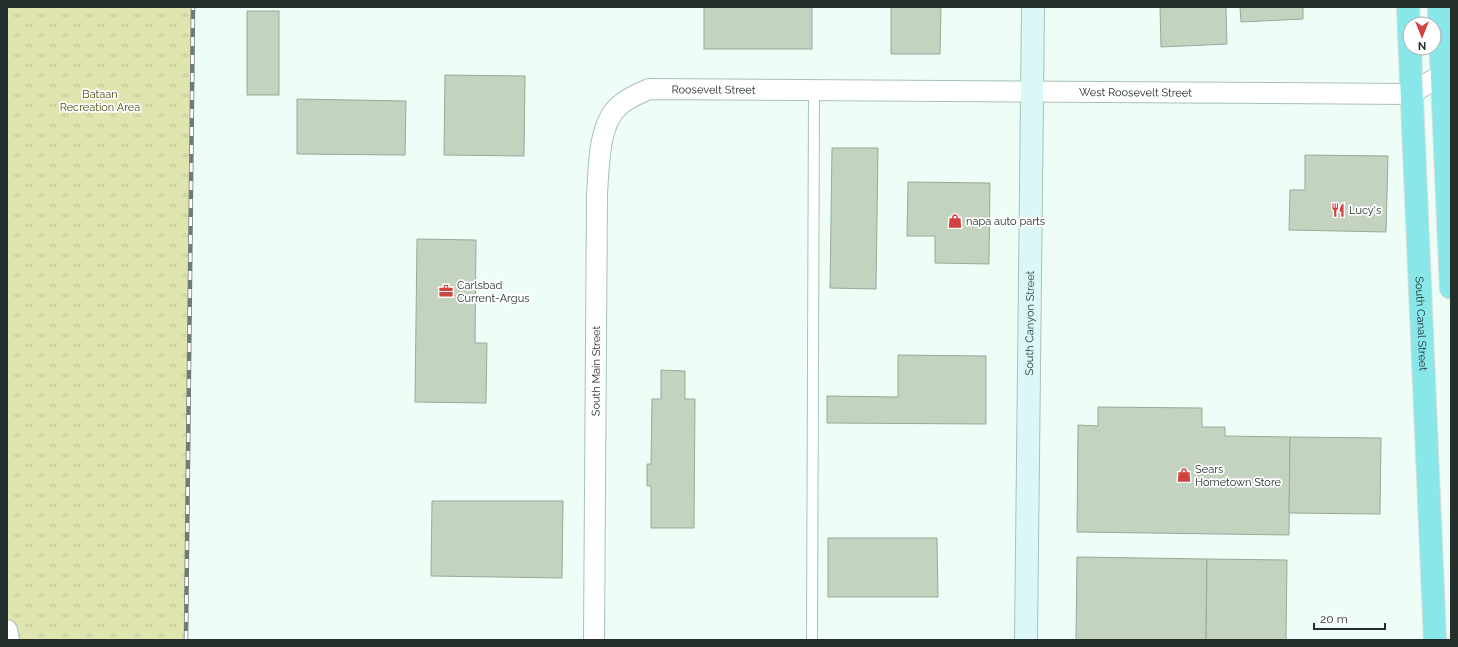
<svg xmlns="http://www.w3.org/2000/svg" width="1458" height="647" font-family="Raleway,sans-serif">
<defs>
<pattern id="park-tufts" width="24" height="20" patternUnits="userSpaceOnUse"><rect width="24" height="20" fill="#e0e4af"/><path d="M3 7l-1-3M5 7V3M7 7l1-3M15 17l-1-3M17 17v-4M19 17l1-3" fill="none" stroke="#c0c497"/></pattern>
</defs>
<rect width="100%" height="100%" fill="#eefef7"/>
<path fill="url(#park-tufts)" d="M 7,7 L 193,7 L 186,640 L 7,640 Z"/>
<g fill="#c3d3c0" stroke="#9aa997">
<rect x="704" y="7" width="108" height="42"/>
<path d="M 891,7 L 941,7 L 940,54 L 891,54 Z"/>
<path d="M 1160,7 L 1226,7 L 1227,44 L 1161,47 Z"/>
<path d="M 1240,7 L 1303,7 L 1303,19 L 1241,22 Z"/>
<rect x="247" y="11" width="32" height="84"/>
<path d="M 445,75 L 525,76 L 524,156 L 444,155 Z"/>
<path d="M 297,99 L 406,101 L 405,155 L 297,154 Z"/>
<path d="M 832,148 L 878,148 L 876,289 L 830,288 Z"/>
<path d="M 1305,155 L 1388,156 L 1386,232 L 1289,230 L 1290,190 L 1305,190 Z"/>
<path d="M 908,182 L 990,183 L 989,264 L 935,263 L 935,236 L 907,236 Z"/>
<path d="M 417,239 L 476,240 L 475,343 L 487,343 L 486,403 L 415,402 Z"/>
<path d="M 898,355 L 986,356 L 986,424 L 827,423 L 827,396 L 898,397 Z"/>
<path d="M 661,370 L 685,371 L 685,399 L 695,399 L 694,528 L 651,528 L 651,486 L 647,486 L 647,464 L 651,464 L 652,399 L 661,399 Z"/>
<path d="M 1098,407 L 1202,408 L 1202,427 L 1225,427 L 1225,436 L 1290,437 L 1289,535 L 1077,532 L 1078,425 L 1098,426 Z"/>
<path d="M 1290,437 L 1381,438 L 1380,514 L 1289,513 Z"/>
<path d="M 432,501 L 563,501 L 562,578 L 431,576 Z"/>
<path d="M 828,538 L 937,538 L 938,597 L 828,597 Z"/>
<path d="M 1077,557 L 1207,559 L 1206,640 L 1076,640 Z"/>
<path d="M 1207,559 L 1287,560 L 1286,640 L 1206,640 Z"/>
</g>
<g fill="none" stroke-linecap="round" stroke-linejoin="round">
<defs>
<path id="lane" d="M 812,640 L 814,91"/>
<g id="street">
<path d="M 7,630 L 9,640"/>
<path id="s1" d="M 594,640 L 597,194 C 599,168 598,124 619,106 C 627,98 638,94 649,89 L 1411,94 L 1442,74 L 1451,74"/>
</g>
<g id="secondary">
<path id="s2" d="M 1026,640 L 1033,7"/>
</g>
<g id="highway">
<path id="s3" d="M 1408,7 L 1435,640"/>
<path d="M 1439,7 L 1451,288"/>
</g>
</defs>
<use href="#lane" stroke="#a8c1b7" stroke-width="12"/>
<use href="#street" stroke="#a8c1b7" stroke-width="22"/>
<use href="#secondary" stroke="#a8c1b7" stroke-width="24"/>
<use href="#highway" stroke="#d8d9d9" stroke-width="24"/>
<use href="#lane" stroke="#fff" stroke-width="10"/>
<use href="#street" stroke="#fff" stroke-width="20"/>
<use href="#secondary" stroke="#dbf8f8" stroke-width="22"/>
<use href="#highway" stroke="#88e7e9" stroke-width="22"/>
<defs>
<path id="rail" d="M 186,640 L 193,7"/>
</defs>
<use href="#rail" stroke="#6f7b76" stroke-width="4.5"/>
<use href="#rail" stroke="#fff" stroke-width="3" stroke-dasharray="9" stroke-linecap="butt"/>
</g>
<defs>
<symbol id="restaurant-bare" viewBox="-9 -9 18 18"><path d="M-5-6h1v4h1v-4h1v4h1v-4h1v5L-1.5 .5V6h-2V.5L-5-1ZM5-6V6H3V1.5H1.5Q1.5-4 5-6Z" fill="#d14240" stroke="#fff" stroke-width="2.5" paint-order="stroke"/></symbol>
<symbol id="shop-bare" viewBox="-9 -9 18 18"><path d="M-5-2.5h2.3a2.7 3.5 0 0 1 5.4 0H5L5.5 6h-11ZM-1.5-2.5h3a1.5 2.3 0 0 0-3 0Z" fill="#d14240" stroke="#fff" stroke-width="2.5" paint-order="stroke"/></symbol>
<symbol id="office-bare" viewBox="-9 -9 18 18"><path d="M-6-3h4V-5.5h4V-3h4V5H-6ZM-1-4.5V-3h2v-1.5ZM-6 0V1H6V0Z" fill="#d14240" stroke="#fff" stroke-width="2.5" paint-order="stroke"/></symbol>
</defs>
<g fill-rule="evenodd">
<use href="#restaurant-bare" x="1328" y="200" width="20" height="20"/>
<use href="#shop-bare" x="945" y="211" width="20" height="20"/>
<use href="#office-bare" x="436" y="281" width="20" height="20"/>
<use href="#shop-bare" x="1174" y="465" width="20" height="20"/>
</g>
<g text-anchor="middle" stroke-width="3.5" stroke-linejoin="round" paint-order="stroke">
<g font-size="11" fill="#242e2a" stroke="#fff">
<text dy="4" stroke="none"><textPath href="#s1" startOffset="638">Roosevelt Street</textPath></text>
<text dy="4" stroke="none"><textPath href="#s1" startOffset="1060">West Roosevelt Street</textPath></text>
<text dy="4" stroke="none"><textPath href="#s2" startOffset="317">South Canyon Street</textPath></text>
<text dy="4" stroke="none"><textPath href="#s3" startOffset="317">South Canal Street</textPath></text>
<text dy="4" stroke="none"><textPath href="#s1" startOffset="269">South Main Street</textPath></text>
</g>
<g font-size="11" fill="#4c4e11" stroke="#fff">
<text x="100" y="98">Bataan<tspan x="100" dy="13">Recreation Area</tspan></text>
</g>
<g font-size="11" fill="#242e2a" stroke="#fff" text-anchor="start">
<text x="1349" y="214">Lucy's</text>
<text x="966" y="225">napa auto parts</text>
<text x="457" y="289">Carlsbad<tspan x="457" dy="13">Current-Argus</tspan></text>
<text x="1195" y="473">Sears<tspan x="1195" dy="13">Hometown Store</tspan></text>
</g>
</g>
<rect width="1458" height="647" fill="none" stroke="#242e2a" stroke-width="16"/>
<g transform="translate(1422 36) rotate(180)"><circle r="19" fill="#ffffff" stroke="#a7abaa"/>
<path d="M0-3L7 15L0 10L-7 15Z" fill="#d14240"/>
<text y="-6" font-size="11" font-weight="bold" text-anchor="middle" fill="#242e2a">N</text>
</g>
<path d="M1314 623v6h71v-6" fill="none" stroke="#242e2a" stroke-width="2"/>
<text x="1320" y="623" font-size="12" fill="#242e2a" stroke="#ffffff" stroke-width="3" paint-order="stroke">20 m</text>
</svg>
